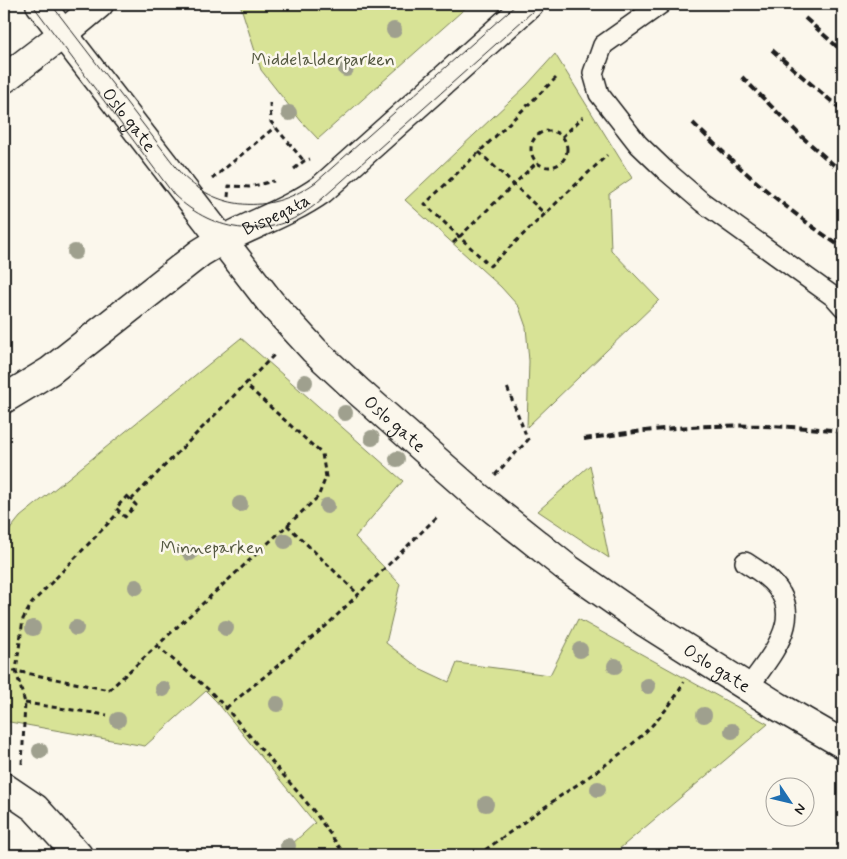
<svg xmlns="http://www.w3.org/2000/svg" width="847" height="859" font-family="Mynerve,sans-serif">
<rect width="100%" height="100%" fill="#fbf7ec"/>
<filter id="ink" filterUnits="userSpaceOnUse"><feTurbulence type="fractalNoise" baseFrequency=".02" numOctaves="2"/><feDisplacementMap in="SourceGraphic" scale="10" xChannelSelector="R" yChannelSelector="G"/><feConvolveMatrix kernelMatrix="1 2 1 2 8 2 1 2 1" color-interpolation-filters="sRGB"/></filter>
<g filter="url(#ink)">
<g fill="#d8e396" stroke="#7a8059">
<path d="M 240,4 L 470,4 L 318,139 L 301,121 L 261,70 Z"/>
<path d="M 555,54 L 632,178 L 609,194 L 611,250 L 659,300 L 527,427 L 529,361 L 526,327 L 519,307 L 501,287 L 405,200 L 527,85 Z"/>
<path d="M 241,338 L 403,481 L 355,537 L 400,584 L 386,643 L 419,668 L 449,682 L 457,663 L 550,675 L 578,619 L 768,724 L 612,855 L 280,855 L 315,823 L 216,701 L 206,691 L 145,746 L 4,721 L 4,537 L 20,517 Z"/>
<path d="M 590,465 L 609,558 L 538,511 Z"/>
</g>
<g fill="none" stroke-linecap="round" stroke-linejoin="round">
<defs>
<g id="lane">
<path d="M 661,4 L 603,45 L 593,73 L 599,94 L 638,144 L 665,170 L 702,202 L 834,297 L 843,307"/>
<path d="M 745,562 C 751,566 758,570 764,575 C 811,612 774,651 748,688"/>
</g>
<g id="street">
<path d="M 4,79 L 63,34 L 99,4"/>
<path id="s1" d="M 4,399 L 50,371 L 200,253 C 239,228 284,216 322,189 L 529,4"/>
<path d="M 4,787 L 35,808 L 78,855"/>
</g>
<g id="secondary">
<path id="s2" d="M 40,4 L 271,303 L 314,350 L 358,391 L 478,497 L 567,568 L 646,623 L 779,707 L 843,744"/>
</g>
</defs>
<use href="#lane" stroke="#1c1c1c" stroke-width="22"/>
<use href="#street" stroke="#1c1c1c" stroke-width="31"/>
<use href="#secondary" stroke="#1c1c1c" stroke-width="31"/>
<g stroke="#1c1c1c" stroke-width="3" stroke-dasharray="5 4" stroke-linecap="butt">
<path d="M 556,78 L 425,204 L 490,266 L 607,155"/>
<path d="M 270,103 L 271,122 L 304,161"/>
<circle cx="549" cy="149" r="18"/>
<path d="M 562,137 L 583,117"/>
<path d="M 479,152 L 545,214"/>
<path d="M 294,169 L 304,161 L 310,159"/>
<path d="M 212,179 L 275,127"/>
<path d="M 228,197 L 229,186 L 249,187 L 274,181"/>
<path d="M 453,243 L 537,162"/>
<path d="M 495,475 L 528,440 L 507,387"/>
<path d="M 127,496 L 136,505 L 125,517 L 116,508 Z"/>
<path d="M 131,500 L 276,353"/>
<path d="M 287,525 L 359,595"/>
<path d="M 157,646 L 209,690 L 226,708 L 313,810 L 345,855"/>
<path d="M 4,671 L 16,671 L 23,619 L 32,603 L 119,512"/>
<path d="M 25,703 L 107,715"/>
<path d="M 226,708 L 326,626 L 438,516"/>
<path d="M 22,764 L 25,703 L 16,671 L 109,690 L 318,497 L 326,477 L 322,454 L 246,385"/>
<path d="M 478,855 C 505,836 532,816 559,797 C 606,765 657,733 684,682"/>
</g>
<use href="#lane" stroke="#fbf7ec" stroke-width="19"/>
<use href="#street" stroke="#fbf7ec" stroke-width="28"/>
<use href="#secondary" stroke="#fbf7ec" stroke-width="28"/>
<g stroke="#1c1c1c" stroke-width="1">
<path d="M 32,4 L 174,195 C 215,234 270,241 315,205 L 541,4"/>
<path d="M 51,4 L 182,175 C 222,213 273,213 316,182 L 517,4"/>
</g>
<g stroke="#1c1c1c" stroke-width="4" stroke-dasharray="8 4" stroke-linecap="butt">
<path d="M 805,18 L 843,52"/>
<path d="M 772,50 L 805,79 L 843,111"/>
<path d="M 742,77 L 801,136 L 843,173"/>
<path d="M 693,123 C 739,169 789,212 843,248"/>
<path d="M 584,439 C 619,434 655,429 690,427 C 741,424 792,426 843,431"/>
</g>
</g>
<g fill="#9fa08e">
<circle cx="394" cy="30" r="8"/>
<circle cx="346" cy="69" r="8"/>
<circle cx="289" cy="113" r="8"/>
<circle cx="75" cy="252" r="8"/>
<circle cx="305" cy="382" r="8"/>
<circle cx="345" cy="413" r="8"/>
<circle cx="372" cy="438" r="8"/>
<circle cx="397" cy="459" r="8"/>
<circle cx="240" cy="504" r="8"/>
<circle cx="327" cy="506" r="8"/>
<circle cx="285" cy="541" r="8"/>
<circle cx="190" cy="553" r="8"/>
<circle cx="136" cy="587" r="8"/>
<circle cx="33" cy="628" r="8"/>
<circle cx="76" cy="628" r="8"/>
<circle cx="226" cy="628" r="8"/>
<circle cx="580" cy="650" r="8"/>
<circle cx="615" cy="666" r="8"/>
<circle cx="648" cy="686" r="8"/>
<circle cx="163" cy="689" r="8"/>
<circle cx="277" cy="704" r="8"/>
<circle cx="704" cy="715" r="8"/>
<circle cx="118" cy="720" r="8"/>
<circle cx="732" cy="731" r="8"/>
<circle cx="40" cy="751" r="8"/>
<circle cx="598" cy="789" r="8"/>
<circle cx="486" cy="804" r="8"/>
<circle cx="288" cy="846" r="8"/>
</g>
</g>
<g text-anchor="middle" stroke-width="5" stroke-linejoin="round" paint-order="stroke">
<g font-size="18" fill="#545841" stroke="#fbf7ec">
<text x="323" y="65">Middelalderparken</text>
<text x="212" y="553">Minneparken</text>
</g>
<g font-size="18" fill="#1c1c1c" stroke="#fbf7ec">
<text dy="6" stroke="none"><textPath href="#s2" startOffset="146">Oslo gate</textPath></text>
<text dy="6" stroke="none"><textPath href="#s1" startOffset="330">Bispegata</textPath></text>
<text dy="6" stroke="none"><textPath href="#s2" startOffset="551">Oslo gate</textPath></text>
<text dy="6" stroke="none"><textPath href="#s2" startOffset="956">Oslo gate</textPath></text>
</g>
</g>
<rect width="847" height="859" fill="none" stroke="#fbf7ec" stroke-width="20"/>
<rect x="10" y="10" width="827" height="839" fill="none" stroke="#1c1c1c" stroke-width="2" filter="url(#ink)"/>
<g transform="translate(790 802) rotate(125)"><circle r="24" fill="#fbf7ec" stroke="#a29f99"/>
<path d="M0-4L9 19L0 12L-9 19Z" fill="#1f6fb2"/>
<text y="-8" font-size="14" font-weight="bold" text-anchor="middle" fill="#1c1c1c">N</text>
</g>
</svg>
